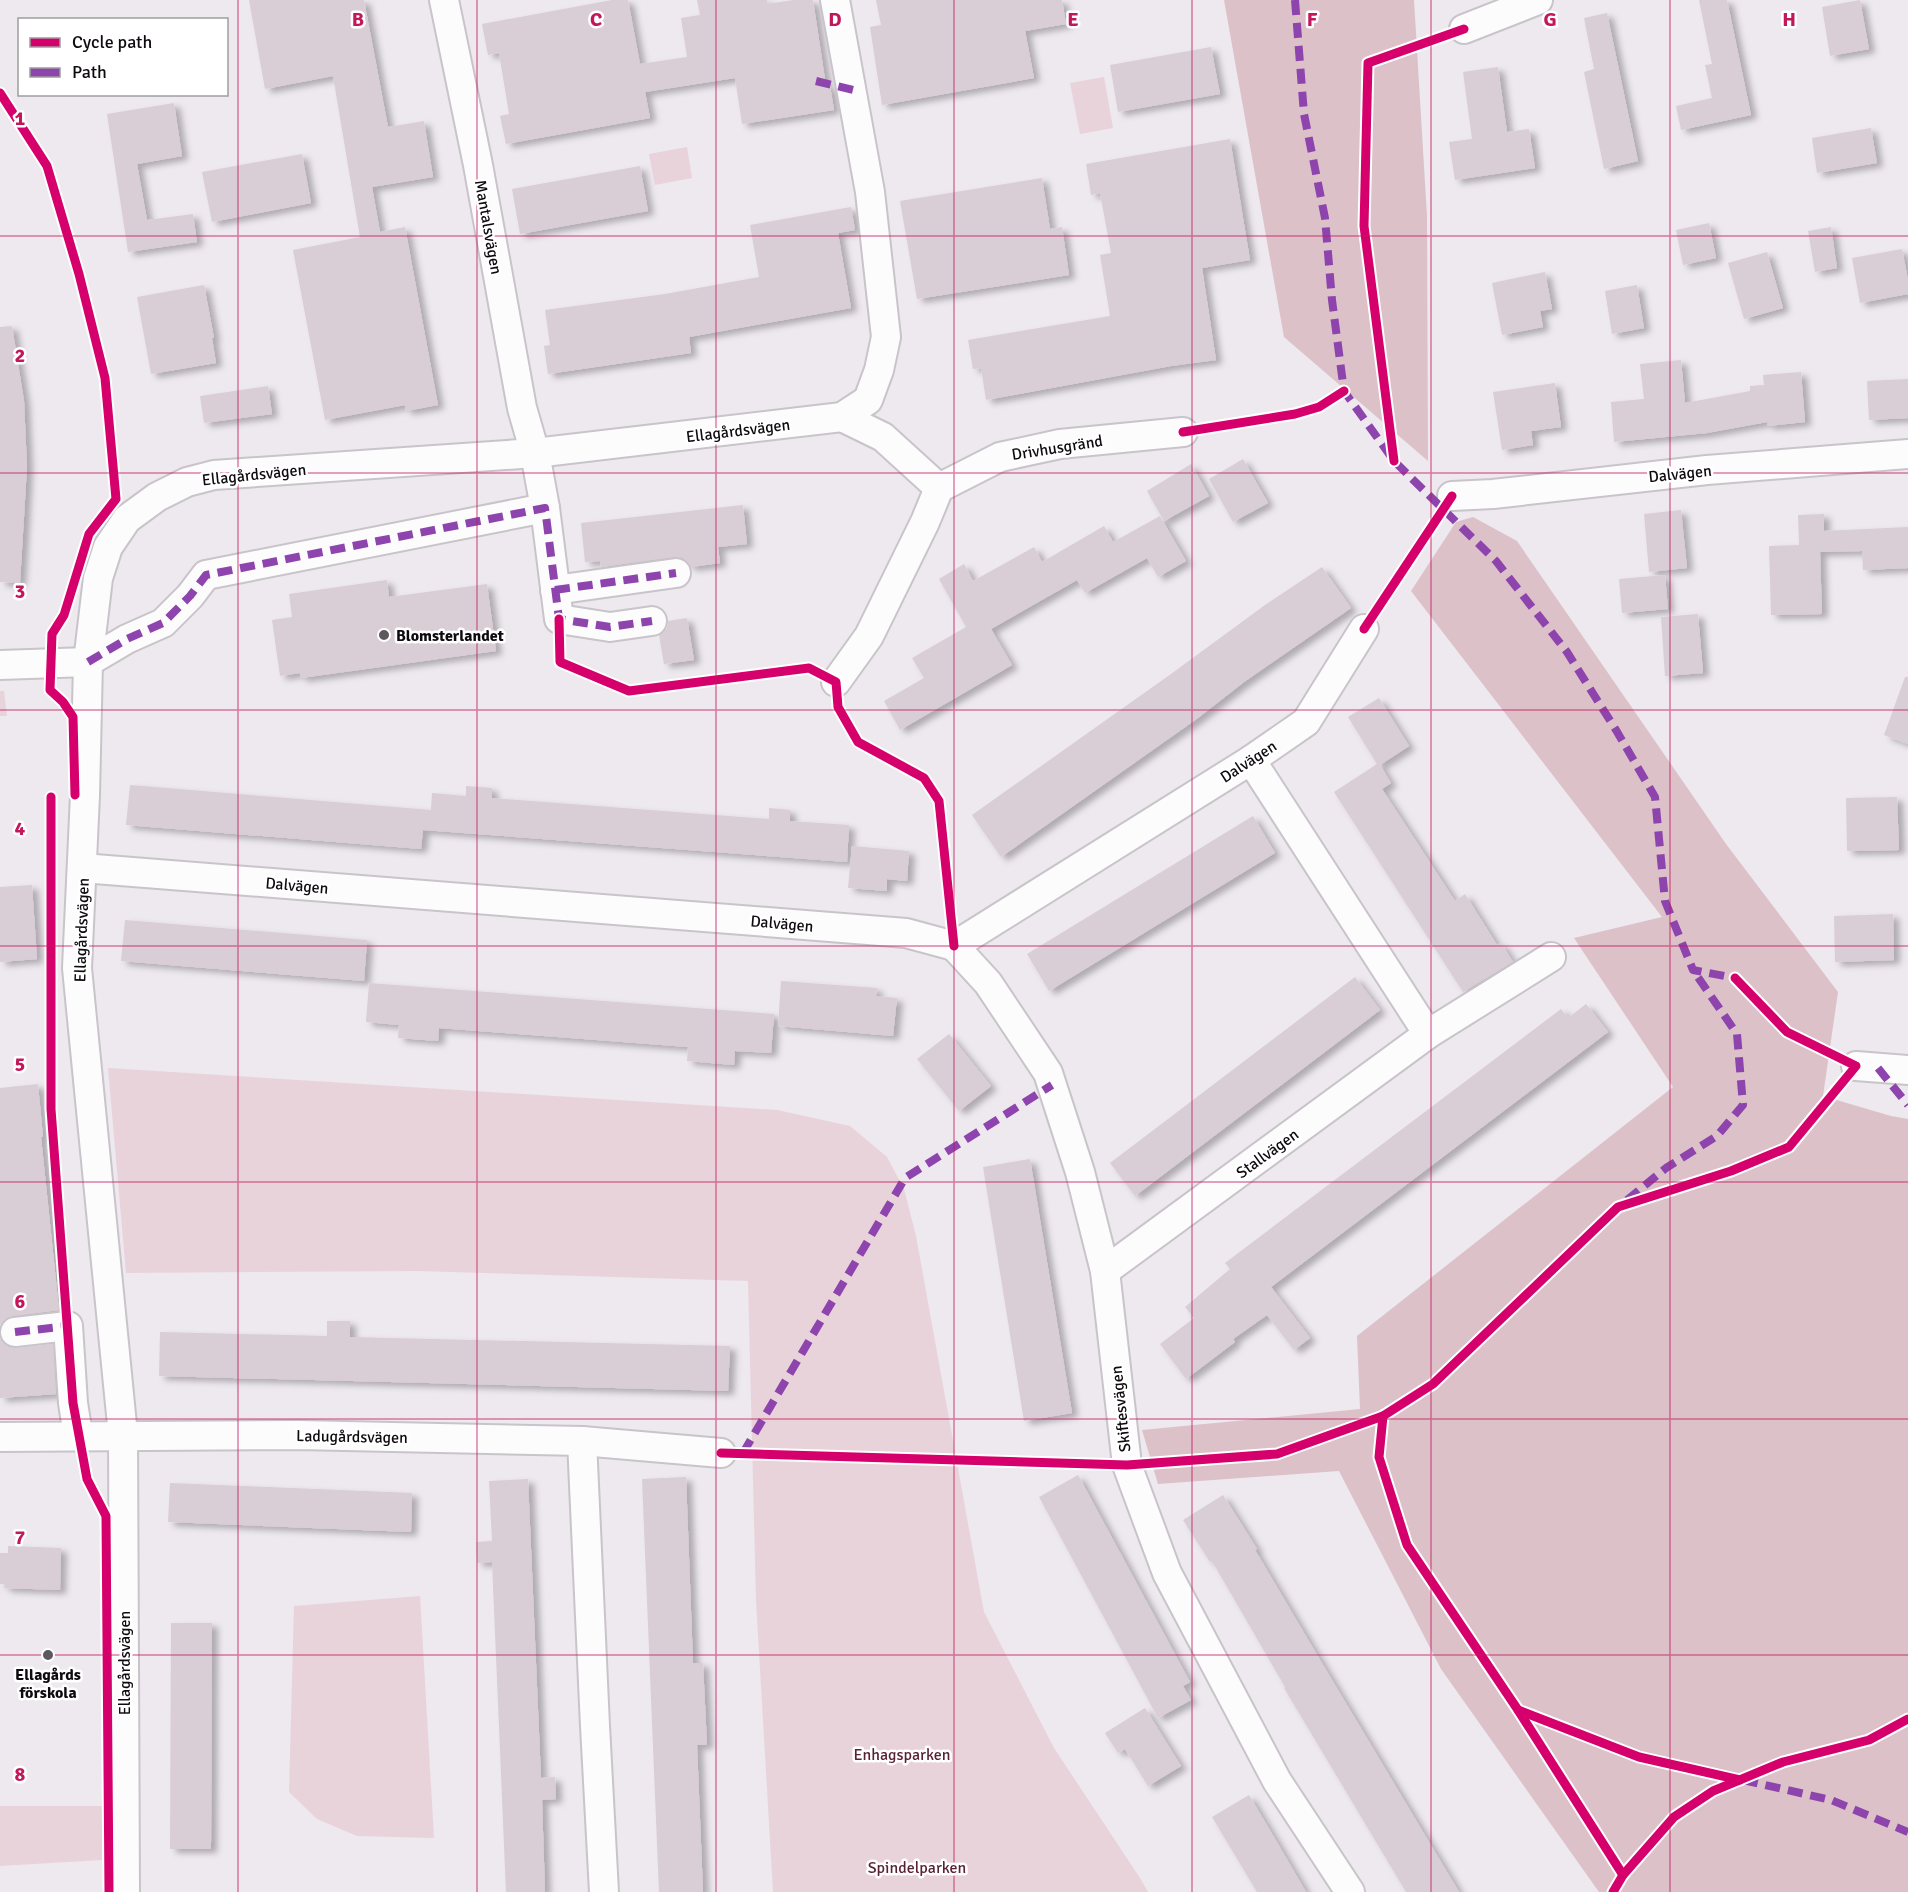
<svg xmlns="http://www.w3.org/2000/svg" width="1908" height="1892" font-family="Signika,sans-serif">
<defs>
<filter id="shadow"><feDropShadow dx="6" dy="4" stdDeviation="3" flood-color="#0004"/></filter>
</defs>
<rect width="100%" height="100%" fill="#eee8ef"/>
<g fill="#e9d3da">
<path d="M 1104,77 L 1113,128 L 1080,134 L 1070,83 Z"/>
<path d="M 687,147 L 692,178 L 655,185 L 649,154 Z"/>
<path d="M 0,691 L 4,691 L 7,716 L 0,716 Z"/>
<path d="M 108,1068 L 777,1110 L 850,1126 L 887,1157 L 904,1189 L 916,1236 L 984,1612 L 1054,1748 L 1140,1878 L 1148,1892 L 773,1892 L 756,1600 L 748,1281 L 418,1271 L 126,1273 Z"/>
<path d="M 420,1596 L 434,1838 L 357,1836 L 317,1819 L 289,1792 L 294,1606 Z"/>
<path d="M 0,1806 L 102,1806 L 102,1860 L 0,1866 Z"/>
</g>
<g fill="#dcc1c9">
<path d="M 1224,0 L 1414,0 L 1427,216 L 1428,461 L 1284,337 Z"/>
<path d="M 1473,517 L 1517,541 L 1726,844 L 1838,992 L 1823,1096 L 1891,1116 L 1908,1119 L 1908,1892 L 1599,1892 L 1441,1669 L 1339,1471 L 1158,1484 L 1142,1430 L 1360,1409 L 1357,1336 L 1673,1087 L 1574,938 L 1662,917 L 1411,591 L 1456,522 Z"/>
</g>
<g fill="#d9ced6" filter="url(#shadow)">
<path d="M 249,0 L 364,0 L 388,127 L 424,121 L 433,177 L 372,187 L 380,232 L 405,227 L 438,405 L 406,411 L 405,405 L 325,420 L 293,250 L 360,237 L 333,76 L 265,89 Z"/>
<path d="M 612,0 L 628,0 L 640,64 L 687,57 L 681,18 L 700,15 L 697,0 L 767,0 L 767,4 L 793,0 L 813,0 L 826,86 L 830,86 L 834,110 L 742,124 L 735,78 L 645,92 L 650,118 L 506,144 L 500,116 L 509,114 L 499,53 L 488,55 L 482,24 Z"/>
<path d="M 876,0 L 1062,0 L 1066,24 L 1025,31 L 1034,78 L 882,105 L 870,27 L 881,25 Z"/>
<path d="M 1699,0 L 1727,0 L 1751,115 L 1681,130 L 1676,106 L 1712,98 L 1705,65 L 1712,64 Z"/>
<path d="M 1860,0 L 1869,49 L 1830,56 L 1822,7 Z"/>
<path d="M 1607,13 L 1638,161 L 1604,169 L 1584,72 L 1594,69 L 1584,18 Z"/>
<path d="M 1211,47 L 1220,94 L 1118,112 L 1110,65 Z"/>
<path d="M 1498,67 L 1507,132 L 1529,129 L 1535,168 L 1455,180 L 1449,142 L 1472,139 L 1463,72 Z"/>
<path d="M 174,103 L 182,156 L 137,164 L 147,220 L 193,214 L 197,242 L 128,252 L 107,114 Z"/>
<path d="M 1871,128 L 1877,163 L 1817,173 L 1812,138 Z"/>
<path d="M 1230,139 L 1250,260 L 1202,268 L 1216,360 L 1171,366 L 986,400 L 981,368 L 973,369 L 968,340 L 1110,316 L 1100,255 L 1111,253 L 1100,193 L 1091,195 L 1086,164 Z"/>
<path d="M 302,154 L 311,203 L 212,222 L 202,172 Z"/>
<path d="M 640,166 L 648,211 L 520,234 L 512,189 Z"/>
<path d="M 1042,178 L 1050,229 L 1062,227 L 1069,275 L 917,299 L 900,201 Z"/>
<path d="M 851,207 L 855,230 L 838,233 L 851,308 L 689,337 L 691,353 L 548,374 L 544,346 L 550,345 L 545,310 L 665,294 L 759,277 L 750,225 Z"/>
<path d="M 1709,223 L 1716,258 L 1683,265 L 1676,230 Z"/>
<path d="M 1831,227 L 1837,268 L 1815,272 L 1808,231 Z"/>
<path d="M 1902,249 L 1908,280 L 1908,294 L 1860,303 L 1852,258 Z"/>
<path d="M 1767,252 L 1783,308 L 1744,319 L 1728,263 Z"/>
<path d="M 1545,272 L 1552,309 L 1540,311 L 1543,327 L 1502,335 L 1492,283 Z"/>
<path d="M 204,285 L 214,338 L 212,338 L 216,363 L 151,374 L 137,297 Z"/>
<path d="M 1637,285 L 1644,328 L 1612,334 L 1605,291 Z"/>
<path d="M 12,326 L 24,401 L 27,467 L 20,583 L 0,582 L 0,327 Z"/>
<path d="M 1681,360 L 1685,403 L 1750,391 L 1750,386 L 1764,385 L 1763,375 L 1801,372 L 1805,422 L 1768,426 L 1767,422 L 1707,433 L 1614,442 L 1611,402 L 1644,399 L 1640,364 Z"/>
<path d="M 1908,379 L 1908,418 L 1869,420 L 1867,381 Z"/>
<path d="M 1555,383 L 1561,427 L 1531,431 L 1533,445 L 1502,450 L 1493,392 Z"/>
<path d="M 268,386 L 272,414 L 204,423 L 200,396 Z"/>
<path d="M 1243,459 L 1268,503 L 1233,522 L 1209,479 Z"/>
<path d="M 1191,464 L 1209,496 L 1164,521 L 1147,491 Z"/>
<path d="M 743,505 L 747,544 L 718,547 L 720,563 L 691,567 L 683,558 L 674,557 L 601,567 L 600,561 L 585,562 L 581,523 Z"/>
<path d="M 1681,510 L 1687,568 L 1649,572 L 1644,514 Z"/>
<path d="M 1824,514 L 1824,531 L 1908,527 L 1908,568 L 1863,570 L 1862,551 L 1820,552 L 1822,614 L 1771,615 L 1769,546 L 1799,545 L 1798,515 Z"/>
<path d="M 1160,516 L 1186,561 L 1158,577 L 1147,558 L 1085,593 L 1077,580 L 991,629 L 1012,665 L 900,730 L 884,701 L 924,678 L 912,658 L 966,627 L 939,579 L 964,564 L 973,581 L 1034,547 L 1042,562 L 1104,526 L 1113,542 Z"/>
<path d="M 1322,567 L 1351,608 L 1244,682 L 1198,718 L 1001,857 L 972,815 L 1171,674 L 1265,605 Z"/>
<path d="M 1665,575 L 1668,609 L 1622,613 L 1619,579 Z"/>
<path d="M 387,580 L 389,597 L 487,584 L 496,651 L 301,678 L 300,673 L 280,676 L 272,620 L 292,617 L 289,594 Z"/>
<path d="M 1698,614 L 1703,673 L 1665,676 L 1661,617 Z"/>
<path d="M 687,618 L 694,660 L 664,664 L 659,635 L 667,628 L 668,621 Z"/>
<path d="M 1905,677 L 1908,677 L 1908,744 L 1884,735 Z"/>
<path d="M 1379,698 L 1409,746 L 1380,765 L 1391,783 L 1382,789 L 1455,901 L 1465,894 L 1497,945 L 1501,943 L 1513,962 L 1463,992 L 1334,792 L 1377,764 L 1348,717 Z"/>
<path d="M 130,785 L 431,810 L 432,793 L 466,796 L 466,786 L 492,788 L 492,798 L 769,819 L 769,808 L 790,810 L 790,821 L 849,825 L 847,862 L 423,830 L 421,849 L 126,825 Z"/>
<path d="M 1897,797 L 1899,850 L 1847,851 L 1846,798 Z"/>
<path d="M 1253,816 L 1275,853 L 1049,991 L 1027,954 Z"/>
<path d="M 852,846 L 909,851 L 907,881 L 887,879 L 887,891 L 848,888 Z"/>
<path d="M 32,885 L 37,959 L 0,962 L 0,887 Z"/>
<path d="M 1893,914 L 1894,960 L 1835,962 L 1834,916 Z"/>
<path d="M 125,920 L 367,940 L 364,981 L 121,961 Z"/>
<path d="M 1355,977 L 1380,1010 L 1135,1196 L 1110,1163 Z"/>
<path d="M 781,981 L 877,988 L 876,996 L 897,998 L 893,1036 L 778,1026 Z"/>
<path d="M 369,983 L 774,1014 L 771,1053 L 735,1051 L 734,1065 L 687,1061 L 688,1047 L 439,1028 L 438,1041 L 398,1038 L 399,1025 L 366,1022 Z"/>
<path d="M 1586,1004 L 1608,1032 L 1271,1287 L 1310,1338 L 1294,1350 L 1267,1315 L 1233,1339 L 1235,1342 L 1186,1379 L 1160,1344 L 1194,1318 L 1185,1307 L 1230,1269 L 1225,1263 L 1561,1009 L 1568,1018 Z"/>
<path d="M 949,1034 L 991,1086 L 959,1111 L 917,1059 Z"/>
<path d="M 38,1084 L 43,1137 L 41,1137 L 59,1310 L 13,1316 L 5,1319 L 0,1325 L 0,1088 Z"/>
<path d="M 1030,1159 L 1072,1413 L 1024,1421 L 983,1167 Z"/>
<path d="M 327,1321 L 350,1321 L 350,1337 L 730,1346 L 728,1391 L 159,1376 L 160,1332 L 327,1336 Z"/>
<path d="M 0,1338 L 8,1347 L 16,1348 L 53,1344 L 56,1394 L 0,1398 Z"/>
<path d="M 1078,1475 L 1190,1682 L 1183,1686 L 1191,1700 L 1158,1718 L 1039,1497 Z"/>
<path d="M 686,1477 L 693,1663 L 703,1663 L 707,1745 L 697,1745 L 703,1892 L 659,1892 L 642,1479 Z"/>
<path d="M 528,1479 L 541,1778 L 555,1777 L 556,1799 L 542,1800 L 545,1892 L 506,1892 L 492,1562 L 477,1563 L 476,1542 L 492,1541 L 489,1481 Z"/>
<path d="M 170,1483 L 412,1493 L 411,1532 L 168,1522 Z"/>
<path d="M 1223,1495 L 1257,1549 L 1255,1550 L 1323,1665 L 1459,1892 L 1406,1892 L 1284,1688 L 1285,1687 L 1212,1561 L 1210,1562 L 1183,1520 Z"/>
<path d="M 8,1546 L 61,1548 L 60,1590 L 5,1588 L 5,1584 L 0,1584 L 0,1553 L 8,1553 Z"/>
<path d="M 171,1623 L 212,1623 L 211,1849 L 170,1849 Z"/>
<path d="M 1145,1708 L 1181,1766 L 1148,1786 L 1125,1749 L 1118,1753 L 1105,1733 Z"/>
<path d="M 1249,1795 L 1278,1844 L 1306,1892 L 1257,1892 L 1212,1817 Z"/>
</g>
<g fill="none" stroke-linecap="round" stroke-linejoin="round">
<defs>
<g id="street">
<path d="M 444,0 L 478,165 L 522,408 L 535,453 L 545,508 L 559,619 L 610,627 L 652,621"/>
<path d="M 1464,29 L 1538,0"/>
<path d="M 842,417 L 883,437 L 939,488 L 1000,457 L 1060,444 L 1183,432"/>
<path d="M 1452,496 L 1493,494 L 1707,470 L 1908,454"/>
<path d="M 555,590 L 676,573"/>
<path d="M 0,665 L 88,662 L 127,639 L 163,623 L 190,596 L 206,575 L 545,508"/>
<path d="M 836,682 L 869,636 L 925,522 L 939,488"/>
<path d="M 82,868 L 906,933 L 954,946 L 1251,760 L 1306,722 L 1364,629"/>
<path d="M 954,946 L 988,983 L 1048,1073 L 1080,1172 L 1105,1271 L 1127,1465 L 1167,1573 L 1277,1781 L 1350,1892"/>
<path d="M 1428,1034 L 1551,957"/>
<path d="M 1856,1066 L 1908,1070"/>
<path d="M 1105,1271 L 1428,1034 L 1251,760"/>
<path d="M 15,1332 L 68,1326 L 73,1403 L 78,1435"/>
<path d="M 0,1437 L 298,1435 L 582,1441 L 595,1726 L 604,1892"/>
<path d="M 582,1441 L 721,1453"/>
<path d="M 125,1892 L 123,1435 L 77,968 L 85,795 L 88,662 L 98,578 L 108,547 L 127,519 L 157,497 L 187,482 L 214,475 L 535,453 L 842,417 L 868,400 L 879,370 L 886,337 L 870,192 L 835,0"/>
</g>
</defs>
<use href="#street" stroke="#c9c4ca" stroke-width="32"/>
<use href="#street" stroke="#fcfcfd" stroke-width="28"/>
<g stroke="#8e44ad" stroke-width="8" stroke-dasharray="15 8" stroke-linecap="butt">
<path d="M 1295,0 L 1304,114 L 1325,218 L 1332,300 L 1344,391 L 1394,461 L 1496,561 L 1567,652 L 1616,730 L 1655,797 L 1665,901 L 1693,970 L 1735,978"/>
<path d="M 816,81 L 853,90"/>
<path d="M 555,590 L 676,573"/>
<path d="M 88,662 L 127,639 L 163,623 L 190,596 L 206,575 L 545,508 L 559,619 L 610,627 L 652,621"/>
<path d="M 1878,1068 L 1908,1105"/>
<path d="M 1627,1200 L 1666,1168 L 1717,1136 L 1743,1105 L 1737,1034 L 1693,970"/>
<path d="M 15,1332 L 68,1326 L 68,1331"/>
<path d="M 743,1453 L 905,1178 L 1052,1085"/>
<path d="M 1743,1780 L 1831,1800 L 1908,1832"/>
</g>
<defs>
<g id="cycleway">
<path d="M 0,93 L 47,166 L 79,274 L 105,378 L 116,499 L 89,534 L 64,615 L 52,634 L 50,690 L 63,702 L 73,717 L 75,795"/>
<path d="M 1183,432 L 1295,414 L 1319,407 L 1344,391"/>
<path d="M 1394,461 L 1364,226 L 1368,63 L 1464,29"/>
<path d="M 559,619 L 560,662 L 629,691 L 809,668 L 836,682 L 838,707 L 858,742 L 924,778 L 939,801 L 954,946"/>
<path d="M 1364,629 L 1452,496"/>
<path d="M 51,797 L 51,1109 L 73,1403 L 87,1479 L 106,1516 L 109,1892"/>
<path d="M 1383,1416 L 1379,1457 L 1407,1545 L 1518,1710 L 1623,1875"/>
<path d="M 721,1453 L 1127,1465 L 1277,1454 L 1383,1416 L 1433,1384 L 1618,1207 L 1731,1171 L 1789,1147 L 1856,1066 L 1787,1032 L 1735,978"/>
<path d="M 1518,1710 L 1639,1757 L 1740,1780"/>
<path d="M 1613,1892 L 1623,1875 L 1674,1817 L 1713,1791 L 1783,1762 L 1869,1740 L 1908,1719"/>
</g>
</defs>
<use href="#cycleway" stroke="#fff" stroke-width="13"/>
<use href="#cycleway" stroke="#d6006c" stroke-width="9"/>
</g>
<path fill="none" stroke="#c2185b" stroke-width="1.5" stroke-opacity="0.55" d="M 238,0 L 238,1892M 477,0 L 477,1892M 716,0 L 716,1892M 954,0 L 954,1892M 1192,0 L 1192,1892M 1431,0 L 1431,1892M 1670,0 L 1670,1892M 0,236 L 1908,236M 0,473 L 1908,473M 0,710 L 1908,710M 0,946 L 1908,946M 0,1182 L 1908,1182M 0,1419 L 1908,1419M 0,1655 L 1908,1655"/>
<g fill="#5c585d" stroke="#fff" stroke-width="2">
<circle cx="384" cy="635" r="6"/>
<circle cx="48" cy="1655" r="6"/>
</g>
<g text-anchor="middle" stroke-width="5" stroke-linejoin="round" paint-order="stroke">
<g font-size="16" fill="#0e0a0f" stroke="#fff">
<text transform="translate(489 227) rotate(80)" y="6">Mantalsvägen</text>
<text transform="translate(738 430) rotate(-7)" y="6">Ellagårdsvägen</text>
<text transform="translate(1057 447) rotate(-9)" y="6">Drivhusgränd</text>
<text transform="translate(1680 473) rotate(-6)" y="6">Dalvägen</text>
<text transform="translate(254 474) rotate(-6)" y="6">Ellagårdsvägen</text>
<text transform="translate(1248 761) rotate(-33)" y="6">Dalvägen</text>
<text transform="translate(297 885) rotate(5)" y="6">Dalvägen</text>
<text transform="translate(782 923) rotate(5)" y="6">Dalvägen</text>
<text transform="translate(81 930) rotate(-88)" y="6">Ellagårdsvägen</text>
<text transform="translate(1267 1153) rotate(-36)" y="6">Stallvägen</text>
<text transform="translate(1120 1409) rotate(-96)" y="6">Skiftesvägen</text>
<text transform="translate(352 1436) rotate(1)" y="6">Ladugårdsvägen</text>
<text transform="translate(124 1663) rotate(-90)" y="6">Ellagårdsvägen</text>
</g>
<g font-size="16" font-weight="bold" fill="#0e0a0f" stroke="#fff" text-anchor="start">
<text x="396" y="641">Blomsterlandet</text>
<text x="48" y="1680" text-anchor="middle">Ellagårds<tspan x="48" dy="18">förskola</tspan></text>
</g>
<g font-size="16" fill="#592233" stroke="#fff">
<text x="902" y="1760">Enhagsparken</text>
<text x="917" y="1873">Spindelparken</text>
</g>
</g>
<g font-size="20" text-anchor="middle" font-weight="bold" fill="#c2185b" stroke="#fff" stroke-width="5" stroke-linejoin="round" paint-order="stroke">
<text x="358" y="26">B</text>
<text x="596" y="26">C</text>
<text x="835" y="26">D</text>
<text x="1073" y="26">E</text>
<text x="1312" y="26">F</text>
<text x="1550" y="26">G</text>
<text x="1789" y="26">H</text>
<text x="20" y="125">1</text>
<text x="20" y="362">2</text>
<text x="20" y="598">3</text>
<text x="20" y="835">4</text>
<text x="20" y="1071">5</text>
<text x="20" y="1308">6</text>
<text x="20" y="1544">7</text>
<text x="20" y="1781">8</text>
</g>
<rect x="18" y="18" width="210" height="78" fill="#ffffff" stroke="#9f9d9f" stroke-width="1.5"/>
<rect x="30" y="38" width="30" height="9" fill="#d6006c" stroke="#9f9d9f" stroke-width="1.5"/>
<text x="72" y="48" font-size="18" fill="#0e0a0f">Cycle path</text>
<rect x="30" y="68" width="30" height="9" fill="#8e44ad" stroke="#9f9d9f" stroke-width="1.5"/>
<text x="72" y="78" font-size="18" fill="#0e0a0f">Path</text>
</svg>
